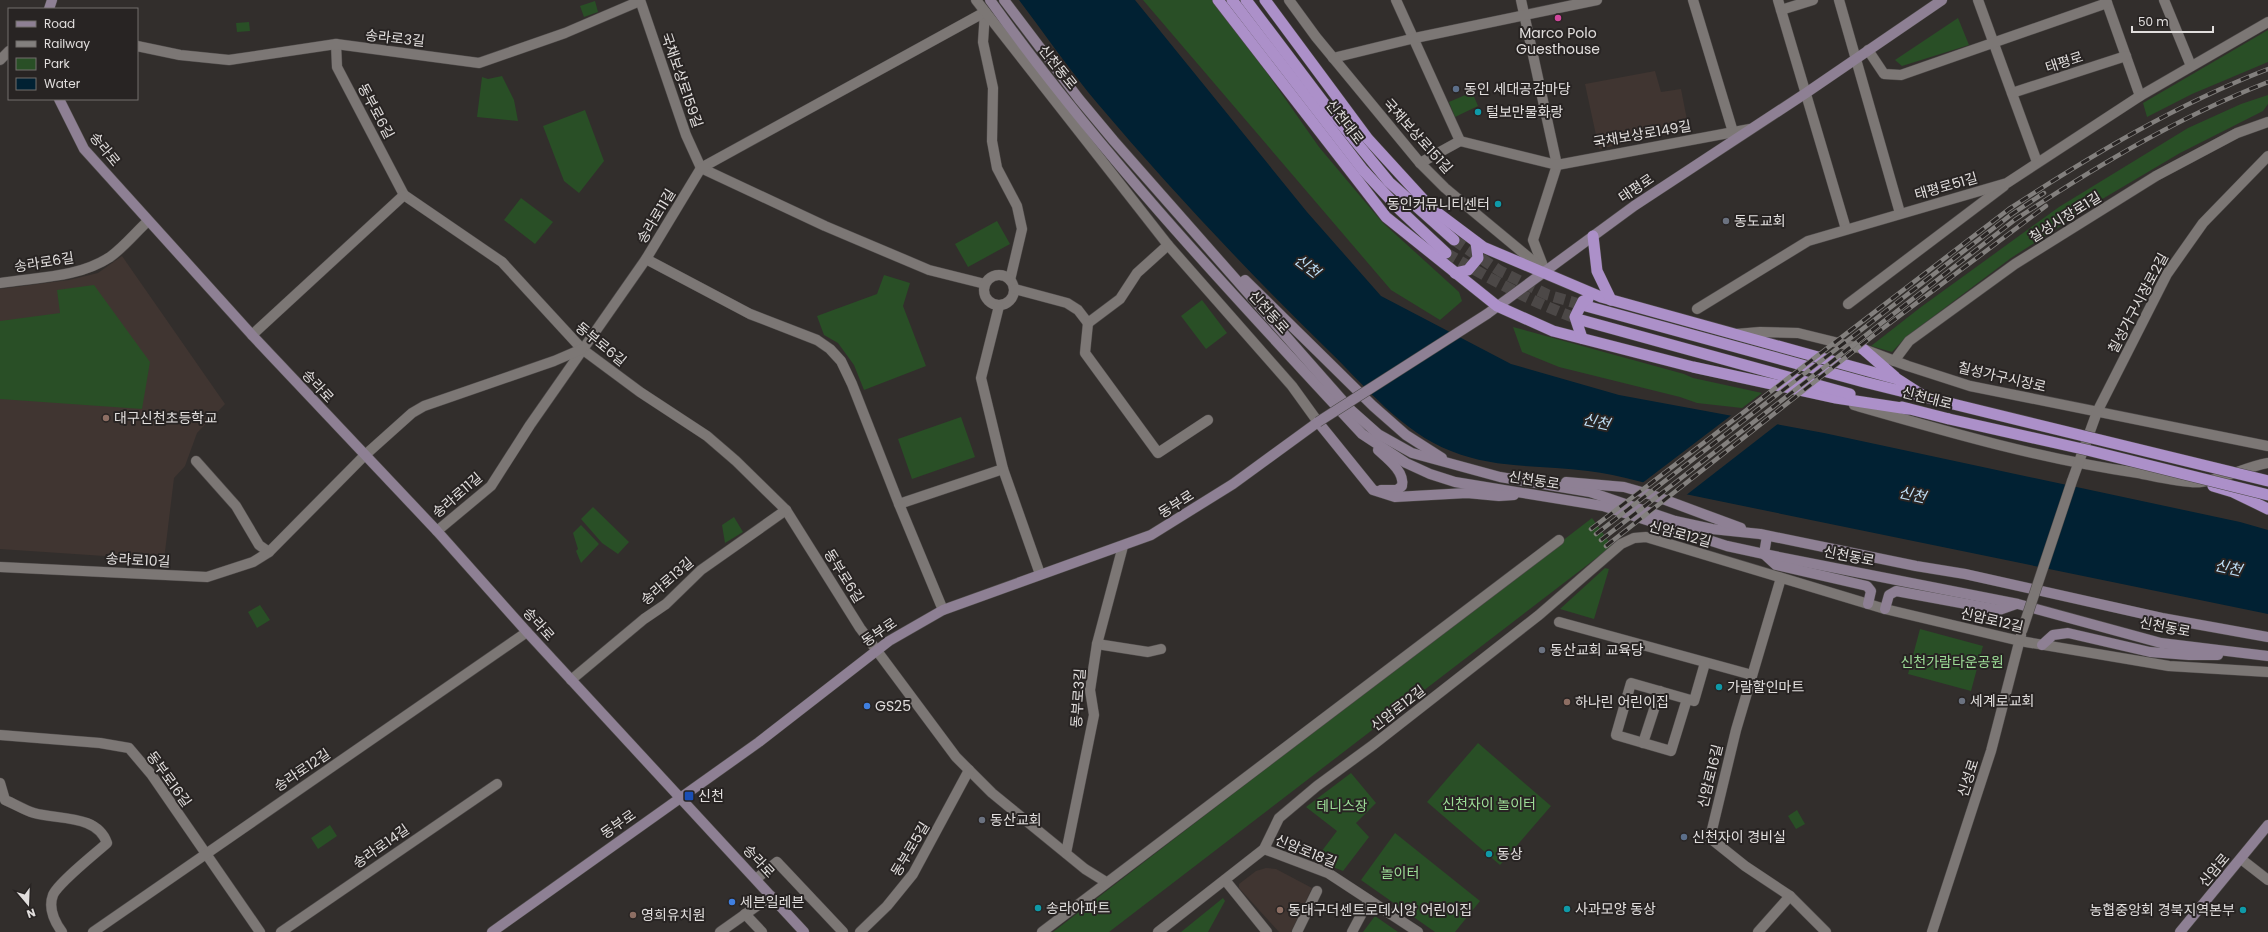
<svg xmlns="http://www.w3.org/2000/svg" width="2268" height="932" font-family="Poppins,'Noto Sans KR',sans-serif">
<rect width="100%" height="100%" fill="#322e2c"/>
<g fill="#403531">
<path d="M 1655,71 L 1661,92 L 1681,89 L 1689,130 L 1599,149 L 1585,84 Z"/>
<path d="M 122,256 L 225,404 L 197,433 L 185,466 L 174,478 L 164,560 L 0,549 L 0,289 L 69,280 L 98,273 Z"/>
<path d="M 1266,868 L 1276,869 L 1312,888 L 1291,932 L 1279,932 L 1239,888 L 1239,884 L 1256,871 Z"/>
</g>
<g fill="#294f26">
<path d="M 1143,0 L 1216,0 L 1319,147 L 1382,222 L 1459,292 L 1462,301 L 1440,320 L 1391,290 Z"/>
<path d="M 595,1 L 598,12 L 584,17 L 580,6 Z"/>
<path d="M 1958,18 L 1969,45 L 1902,66 L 1895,60 Z"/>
<path d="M 249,22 L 250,31 L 237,32 L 236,23 Z"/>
<path d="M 2268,30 L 2268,62 L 2192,94 L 2147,117 L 2143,103 Z"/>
<path d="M 502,76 L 514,100 L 518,121 L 477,117 L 482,77 L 488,79 Z"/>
<path d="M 1472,92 L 1478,106 L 1455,117 L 1449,102 Z"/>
<path d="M 2268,95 L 2268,104 L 2263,111 L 2180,153 L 2104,198 L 2011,258 L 1906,337 L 1892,352 L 1871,346 L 1921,307 L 2059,207 L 2188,128 L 2241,104 Z"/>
<path d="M 585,110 L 604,161 L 579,193 L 564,181 L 543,126 Z"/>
<path d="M 521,198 L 553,222 L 535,244 L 504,220 Z"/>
<path d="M 997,221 L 1010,244 L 968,267 L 955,244 Z"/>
<path d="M 884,275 L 910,283 L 903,306 L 926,366 L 864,390 L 854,365 L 838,343 L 824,335 L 817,316 L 877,294 Z"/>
<path d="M 94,285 L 150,362 L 142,409 L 0,399 L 0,321 L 60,313 L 57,290 Z"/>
<path d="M 1202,300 L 1227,333 L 1206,349 L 1181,316 Z"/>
<path d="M 1513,327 L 1684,374 L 1693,378 L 1762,393 L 1742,408 L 1697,403 L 1680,397 L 1559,367 L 1522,352 Z"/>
<path d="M 961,417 L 975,457 L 912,479 L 898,439 Z"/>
<path d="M 593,507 L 629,542 L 618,554 L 602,543 L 581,519 Z"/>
<path d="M 734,517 L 743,532 L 725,543 L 722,525 Z"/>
<path d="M 1592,518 L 1612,546 L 1109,932 L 1053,932 Z"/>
<path d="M 581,525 L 599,544 L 581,563 L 576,551 L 578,549 L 573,533 Z"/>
<path d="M 1605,568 L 1609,569 L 1594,619 L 1560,609 Z"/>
<path d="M 260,605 L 270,620 L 257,628 L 248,612 Z"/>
<path d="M 1920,629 L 1983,646 L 1971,691 L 1908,674 Z"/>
<path d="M 1478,743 L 1551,806 L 1500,865 L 1427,802 Z"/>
<path d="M 1351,773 L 1376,803 L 1356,823 L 1369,837 L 1343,871 L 1315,860 L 1337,831 L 1306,807 Z"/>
<path d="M 1797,810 L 1805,824 L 1796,829 L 1788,816 Z"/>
<path d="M 330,825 L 337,836 L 318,849 L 311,838 Z"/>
<path d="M 1395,833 L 1480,901 L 1455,932 L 1435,932 L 1361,880 Z"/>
<path d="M 1223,898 L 1225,901 L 1208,932 L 1181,932 Z"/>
<path d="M 1375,916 L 1398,932 L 1363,932 Z"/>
</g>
<path fill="#012133" d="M 1019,0 L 1135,0 L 1307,212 L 1381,296 L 1511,364 L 1619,395 L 1824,433 L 2240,522 L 2268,530 L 2268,614 L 1685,494 C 1653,485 1621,475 1588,471 C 1541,465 1495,469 1451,451 C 1402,432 1367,388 1330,352 C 1249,273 1171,190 1098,104 C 1070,71 1045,34 1019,0 Z"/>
<path fill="#322e2c" d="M 1733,414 L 1779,423 L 1685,496 L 1641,484 Z"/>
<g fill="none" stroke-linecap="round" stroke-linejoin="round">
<g stroke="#4c4847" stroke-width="11" stroke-dasharray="11 5.5" stroke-linecap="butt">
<path d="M 1454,240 L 1500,271 L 1548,295 L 1586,306"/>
<path d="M 1446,253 C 1490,279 1533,303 1581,320"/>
</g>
<defs>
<g id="minor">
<path d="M 640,0 L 686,135 L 701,168"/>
<path d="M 1396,0 L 1460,141"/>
<path d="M 1521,0 L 1557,165 L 1533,240 L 1545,271"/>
<path d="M 1693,0 L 1733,132"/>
<path d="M 1778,0 L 1846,229"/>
<path d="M 1839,0 L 1900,213"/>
<path d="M 1978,0 L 2037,162"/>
<path d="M 2106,0 L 2140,96"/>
<path d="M 2164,0 L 2191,66"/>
<path d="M 1781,10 L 1813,0"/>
<path d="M 985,12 L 983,42 L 993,88 L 992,141 L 997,168 L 1017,206 L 1022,229 L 1010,280"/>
<path d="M 336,44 L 337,67 L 404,195 L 502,262 L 582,349 L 640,392 L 707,436 L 736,461 L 786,510 L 860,628 L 956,757 L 992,793 L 1085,869 L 1106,882"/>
<path d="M 137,46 L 180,55 L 229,60 L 336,44 L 479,63 L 565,33 L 640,1"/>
<path d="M 1868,50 L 1884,74 L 1901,75 L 2107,3"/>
<path d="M 1333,58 L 1415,38 L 1597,0"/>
<path d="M 0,60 L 9,51"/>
<path d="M 2012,93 L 2126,56"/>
<path d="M 1420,163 L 1460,141 L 1557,165 L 1750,129"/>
<path d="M 701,168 L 825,226 L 929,270 L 985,284"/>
<path d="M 646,259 L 750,314 L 817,340 L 830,349 L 841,361 L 852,384 L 899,504 L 1003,469"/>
<circle cx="999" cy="290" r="15"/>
<path d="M 0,283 C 37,277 78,278 110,257 C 124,247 136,232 148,221"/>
<path d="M 1015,289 L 1067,303 L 1078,310 L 1088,323 L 1120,299 L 1137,273 L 1168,245"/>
<path d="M 1848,304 L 2004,186"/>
<path d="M 999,306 L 981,378 L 1003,469 L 1040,574"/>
<path d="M 1697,309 L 1808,241 L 2007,183 L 2140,96 L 2268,22"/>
<path d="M 1088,323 L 1085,353 L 1158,453 L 1208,420"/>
<path d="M 1736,334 L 1760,332 L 1798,333 L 1863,349 L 1908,366 L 1970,386 L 2268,446"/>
<path d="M 252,335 L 404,195"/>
<path d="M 1894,361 L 1909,341 L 2015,264 L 2156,176 L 2237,133 L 2268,122"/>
<path d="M 1854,405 C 1948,432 2041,459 2138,473 C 2154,476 2186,484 2201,482 C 2225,479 2245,467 2268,463"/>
<path d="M 196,461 L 236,506 L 259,545 L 269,552"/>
<path d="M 2072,481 L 2097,412 L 2167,274 L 2203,223 L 2268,156"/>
<path d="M 899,504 L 943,610"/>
<path d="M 437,531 L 491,486 L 530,425 L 646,259 L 701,168 L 985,12"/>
<path d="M 1781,578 L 1736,730 L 1710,838 L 1745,866 L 1790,896 L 1826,932"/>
<path d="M 1559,622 L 1752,675"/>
<path d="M 1097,644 L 1148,652 L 1161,649"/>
<path d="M 571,680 L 644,619 L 666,604 L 701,570 L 786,510"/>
<path d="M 1687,699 L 1671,751 L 1616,735 L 1631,683 L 1694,701 L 1705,663"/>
<path d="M 0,735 L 100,743 L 129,748 L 151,774 L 260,932"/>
<path d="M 1643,743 L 1660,691"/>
<path d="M 0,783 L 5,800 C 15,804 24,810 34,813 C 58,820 97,814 107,843 C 96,853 58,883 53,895 C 48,908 54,921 62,932"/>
<path d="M 1264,849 L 1328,873 L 1418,932"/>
<path d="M 1066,853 L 1094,715 L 1090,690 L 1097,644 L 1123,546"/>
<path d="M 2241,859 L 2268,880"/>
<path d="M 756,879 L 777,862 L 843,932"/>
<path d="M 1225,880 L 1267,932"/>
<path d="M 745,914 L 762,932"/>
<path d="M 93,932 L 527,632"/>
<path d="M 281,932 L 497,784"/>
<path d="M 720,932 L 771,896"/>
<path d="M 860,932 L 887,906 L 913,874 L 969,770"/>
<path d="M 1042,932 L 1559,540"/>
<path d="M 1158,932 L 1264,849 L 1279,818 L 1317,786 L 1373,745 L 1539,615 L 1621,544 L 1634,538 L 1646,537 L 1885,609 L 2020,641 L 2169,666 L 2268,672"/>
<path d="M 1297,932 L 1317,891"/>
<path d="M 1352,932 L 1369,900"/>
<path d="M 1758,932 L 1790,896"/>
<path d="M 1932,932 L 1991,751 L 2021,635"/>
</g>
<g id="tertiary">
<path d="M 976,0 L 1168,245 L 1292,386 L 1318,422"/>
<path d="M 1289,0 L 1316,37 L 1420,163 L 1445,188 L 1545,271"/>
<path d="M 0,567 L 207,577 L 253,562 L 269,552 L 364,456 L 412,413 L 424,406 L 554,361 L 582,349"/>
</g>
<g id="secondary">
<path d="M 990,0 C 1100,154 1233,295 1362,434 L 1406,463 L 1430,474 L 1455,482 L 1603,506 L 1727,546 L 1764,554 L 2018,604 L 2161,643 L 2268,656"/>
<path d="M 1004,0 L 1079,99 L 1114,141 L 1351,410 L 1378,434 L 1412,453 L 1500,477 L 1590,492 L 1675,521 L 1712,529 L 1760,534 L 1916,566 L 1965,574 L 2162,618 L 2268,637"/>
<path d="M 49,9 L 52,0"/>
<path d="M 59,99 L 84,149 L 252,335 L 437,531 L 527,632 L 804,932"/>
<path d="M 1245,280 L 1373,406 L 1406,435 L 1442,458"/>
<path d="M 1487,314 L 1634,206 L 1806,93 L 1942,0"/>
<path d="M 1378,450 C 1388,459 1405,472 1402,486 L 1397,490 L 1381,490"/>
<path d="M 1566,482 L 1624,487 L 1652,495 L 1741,528"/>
<path d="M 1767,536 L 1764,554 L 1776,565 L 1867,586 L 1871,591 L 1868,604"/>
<path d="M 1885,609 L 1889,595 L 1896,591 L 1999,610 L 2016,604"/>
<path d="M 2042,645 L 2053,635 L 2068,633 L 2150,652 L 2189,655 L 2218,655"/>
<path d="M 492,932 L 759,742 L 889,641 L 943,610 L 1151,535 L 1233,484 L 1318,422 L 1373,490 L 1395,497 L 1467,493 L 1499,496 L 1514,495"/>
<path d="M 2180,932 L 2268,825"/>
</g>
<g id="trunk">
<path d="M 1218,0 L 1386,217 L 1497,306 L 1553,331 L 1693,367 L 1836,398 L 1908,409"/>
<path d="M 1232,0 L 1363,170 L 1400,210 L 1446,253"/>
<path d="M 1246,0 L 1324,103 L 1389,182 L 1454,240"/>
<path d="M 1265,0 L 1368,139 L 1431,208 L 1483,247 L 1601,297 L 1897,379 L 1925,397"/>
<path d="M 1593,236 L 1597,271 L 1611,300"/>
<path d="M 1455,273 L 1468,270 L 1478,258 L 1476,242"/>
<path d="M 1586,306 L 1864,382 L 1953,404"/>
<path d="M 1581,320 L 1850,394"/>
<path d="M 1582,338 L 1575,317 L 1583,301 L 1588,299"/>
<path d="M 1863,349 L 1895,377"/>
<path d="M 1902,407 L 1949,419"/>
<path d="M 2213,486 L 2233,492 L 2268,509"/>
</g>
</defs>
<use href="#minor" stroke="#4e4a49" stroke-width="11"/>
<use href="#tertiary" stroke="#4e4a49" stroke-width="11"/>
<use href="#secondary" stroke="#4e4a49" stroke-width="11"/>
<use href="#trunk" stroke="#4e4a49" stroke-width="12"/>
<use href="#minor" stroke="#7c7775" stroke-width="10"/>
<use href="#tertiary" stroke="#7c7775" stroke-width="10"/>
<use href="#secondary" stroke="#8e8094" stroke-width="10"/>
<use href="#trunk" stroke="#ac90c9" stroke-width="11"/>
<defs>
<g id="rail">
<path d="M 1591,529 L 2009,209 C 2092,155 2175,105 2268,69"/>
<path d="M 1596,534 L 2012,214 L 2044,193"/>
<path d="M 1601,540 L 2016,219 C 2097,166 2178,117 2268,82"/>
<path d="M 1606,546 L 1878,332 L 2046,206"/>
</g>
</defs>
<use href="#rail" stroke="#83807e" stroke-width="4.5"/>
<use href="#rail" stroke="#282423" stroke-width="3" stroke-dasharray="9" stroke-linecap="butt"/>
<defs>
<path id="minor-bridge" d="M 2022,631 L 2072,481"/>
<path id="secondary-bridge" d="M 1318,422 L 1487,314"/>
<g id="trunk-bridge">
<path d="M 1953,404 L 2268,481"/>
<path d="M 1949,419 L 2087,450 L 2268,495"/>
</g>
</defs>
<use href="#minor-bridge" stroke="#4e4a49" stroke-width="11" stroke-linecap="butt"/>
<use href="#secondary-bridge" stroke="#4e4a49" stroke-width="11" stroke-linecap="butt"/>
<use href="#trunk-bridge" stroke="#4e4a49" stroke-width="12" stroke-linecap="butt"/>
<use href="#minor-bridge" stroke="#7c7775" stroke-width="10"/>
<use href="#secondary-bridge" stroke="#8e8094" stroke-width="10"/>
<use href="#trunk-bridge" stroke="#ac90c9" stroke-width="11"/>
</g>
<circle fill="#d1479c" stroke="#282423" stroke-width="1.5" cx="1558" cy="18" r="4"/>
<g fill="#5c6f8a" stroke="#282423" stroke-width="1.5">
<circle cx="1456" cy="89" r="4"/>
<circle cx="1684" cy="837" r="4"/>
</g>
<g fill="#0f9aa8" stroke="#282423" stroke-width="1.5">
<circle cx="1478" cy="112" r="4"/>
<circle cx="1498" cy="204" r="4"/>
<circle cx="1719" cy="687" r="4"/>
<circle cx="1489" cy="854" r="4"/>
<circle cx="1038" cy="908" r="4"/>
<circle cx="1567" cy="909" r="4"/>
<circle cx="2243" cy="910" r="4"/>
</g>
<g fill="#6b7280" stroke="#282423" stroke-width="1.5">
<circle cx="1726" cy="221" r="4"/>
<circle cx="1542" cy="650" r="4"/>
<circle cx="1962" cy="701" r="4"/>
<circle cx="982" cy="820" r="4"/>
</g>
<g fill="#8d6e63" stroke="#282423" stroke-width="1.5">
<circle cx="106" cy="418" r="4"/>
<circle cx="1567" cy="702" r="4"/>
<circle cx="1280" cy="910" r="4"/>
<circle cx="633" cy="915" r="4"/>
</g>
<g fill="#3f7fe0" stroke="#282423" stroke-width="1.5">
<circle cx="867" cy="706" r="4"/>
<circle cx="732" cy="902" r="4"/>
</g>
<rect fill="#1a4fb4" stroke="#282423" stroke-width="1.5" x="684" y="791" width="10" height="10" rx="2"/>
<g text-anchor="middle" stroke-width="4" stroke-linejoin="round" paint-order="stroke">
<g font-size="14" fill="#e1dedd" stroke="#282423" text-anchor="start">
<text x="1558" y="38" text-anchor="middle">Marco Polo<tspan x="1558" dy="16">Guesthouse</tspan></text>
<text x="1464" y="94">동인 세대공감마당</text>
<text x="1486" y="117">털보만물화랑</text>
<text x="1490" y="209" text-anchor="end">동인커뮤니티센터</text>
<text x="1734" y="226">동도교회</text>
<text x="114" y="423">대구신천초등학교</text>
<text x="1550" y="655">동산교회 교육당</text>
<text x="1727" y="692">가람할인마트</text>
<text x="1970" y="706">세계로교회</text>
<text x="1575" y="707">하나린 어린이집</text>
<text x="875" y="711">GS25</text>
<text x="698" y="801">신천</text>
<text x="990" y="825">동산교회</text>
<text x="1692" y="842">신천자이 경비실</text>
<text x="1497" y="859">동상</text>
<text x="740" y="907">세븐일레븐</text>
<text x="1046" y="913">송라아파트</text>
<text x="1575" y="914">사과모양 동상</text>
<text x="1288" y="915">동대구더센트로데시앙 어린이집</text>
<text x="2235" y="915" text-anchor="end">농협중앙회 경북지역본부</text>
<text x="641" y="920">영희유치원</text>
</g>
<g font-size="14" fill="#e1dedd" stroke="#282423">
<text transform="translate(395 38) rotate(6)" y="5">송라로3길</text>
<text transform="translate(2064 62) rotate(-18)" y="5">태평로</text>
<text transform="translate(1058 67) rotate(51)" y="5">신천동로</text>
<text transform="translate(682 80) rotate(71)" y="5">국채보상로159길</text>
<text transform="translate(376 111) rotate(62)" y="5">동부로6길</text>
<text transform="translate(1345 122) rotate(52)" y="5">신천대로</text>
<text transform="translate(1642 134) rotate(-10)" y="5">국채보상로149길</text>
<text transform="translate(1418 136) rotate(48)" y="5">국채보상로151길</text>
<text transform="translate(105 149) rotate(51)" y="5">송라로</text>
<text transform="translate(1946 186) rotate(-16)" y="5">태평로51길</text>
<text transform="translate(1636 188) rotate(-34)" y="5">태평로</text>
<text transform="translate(656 216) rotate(-59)" y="5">송라로11길</text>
<text transform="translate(2065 217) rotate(-32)" y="5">칠성시장로1길</text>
<text transform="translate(44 262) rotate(-9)" y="5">송라로6길</text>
<text transform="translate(2138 303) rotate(-62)" y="5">칠성가구시장로2길</text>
<text transform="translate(1269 312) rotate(48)" y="5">신천동로</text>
<text transform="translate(601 344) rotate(39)" y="5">동부로6길</text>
<text transform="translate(2002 377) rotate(13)" y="5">칠성가구시장로</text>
<text transform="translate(318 386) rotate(47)" y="5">송라로</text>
<text transform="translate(1927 398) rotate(14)" y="5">신천대로</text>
<text transform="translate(1534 480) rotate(9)" y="5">신천동로</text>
<text transform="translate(457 495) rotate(-41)" y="5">송라로11길</text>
<text transform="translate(1176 504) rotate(-32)" y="5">동부로</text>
<text transform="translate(1680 534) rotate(15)" y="5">신암로12길</text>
<text transform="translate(1849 556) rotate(11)" y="5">신천동로</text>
<text transform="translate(138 560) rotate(3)" y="5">송라로10길</text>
<text transform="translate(844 576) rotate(58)" y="5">동부로6길</text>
<text transform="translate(667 581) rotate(-41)" y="5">송라로13길</text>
<text transform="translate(1992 620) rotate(13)" y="5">신암로12길</text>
<text transform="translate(539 624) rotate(48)" y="5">송라로</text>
<text transform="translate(2165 627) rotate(11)" y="5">신천동로</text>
<text transform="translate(879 632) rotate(-34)" y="5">동부로</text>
<text transform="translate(1078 698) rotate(-86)" y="5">동부로3길</text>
<text transform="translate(1398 708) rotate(-38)" y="5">신암로12길</text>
<text transform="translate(302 770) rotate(-34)" y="5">송라로12길</text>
<text transform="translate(1710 776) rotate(-76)" y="5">신암로16길</text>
<text transform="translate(1968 778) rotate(-72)" y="5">신성로</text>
<text transform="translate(169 779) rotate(54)" y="5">동부로16길</text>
<text transform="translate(618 824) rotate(-35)" y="5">동부로</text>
<text transform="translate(381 846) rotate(-35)" y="5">송라로14길</text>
<text transform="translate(910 849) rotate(-59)" y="5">동부로5길</text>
<text transform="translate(1306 851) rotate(22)" y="5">신암로18길</text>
<text transform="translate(759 861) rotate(47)" y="5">송라로</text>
<text transform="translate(2214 870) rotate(-50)" y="5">신암로</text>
</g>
<g font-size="14" fill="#9ddd97" stroke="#282423">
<text x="1952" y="667">신천가람타운공원</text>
<text x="1489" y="809">신천자이 놀이터</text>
<text x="1342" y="811">테니스장</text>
<text x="1400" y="878">놀이터</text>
</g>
<g font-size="15" font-style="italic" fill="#bfdff6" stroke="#282423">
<text transform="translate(1307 266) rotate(37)" y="5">신천</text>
<text transform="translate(1596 422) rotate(13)" y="5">신천</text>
<text transform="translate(1912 495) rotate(13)" y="5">신천</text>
<text transform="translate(2228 568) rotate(13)" y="5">신천</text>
</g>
</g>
<rect x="8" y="8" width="130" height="92" fill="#282423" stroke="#726e6d"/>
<rect x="16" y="21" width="20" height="6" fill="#8e8094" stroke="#726e6d"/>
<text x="44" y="28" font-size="12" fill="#e1dedd">Road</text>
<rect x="16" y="41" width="20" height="6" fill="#83807e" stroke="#726e6d"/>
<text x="44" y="48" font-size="12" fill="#e1dedd">Railway</text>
<rect x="16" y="58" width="20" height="12" fill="#294f26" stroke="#726e6d"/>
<text x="44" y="68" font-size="12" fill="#e1dedd">Park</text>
<rect x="16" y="78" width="20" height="12" fill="#012133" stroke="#726e6d"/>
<text x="44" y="88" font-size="12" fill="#e1dedd">Water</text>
<g transform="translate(28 904) rotate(161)" stroke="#282423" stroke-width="3" paint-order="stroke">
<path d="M0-3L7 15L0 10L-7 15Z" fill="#e1dedd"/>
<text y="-6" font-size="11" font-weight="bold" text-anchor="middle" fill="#e1dedd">N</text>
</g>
<path d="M2132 26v6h81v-6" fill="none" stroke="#e1dedd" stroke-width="2"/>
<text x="2138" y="26" font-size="12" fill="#e1dedd" stroke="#282423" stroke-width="3" paint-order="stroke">50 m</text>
</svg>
